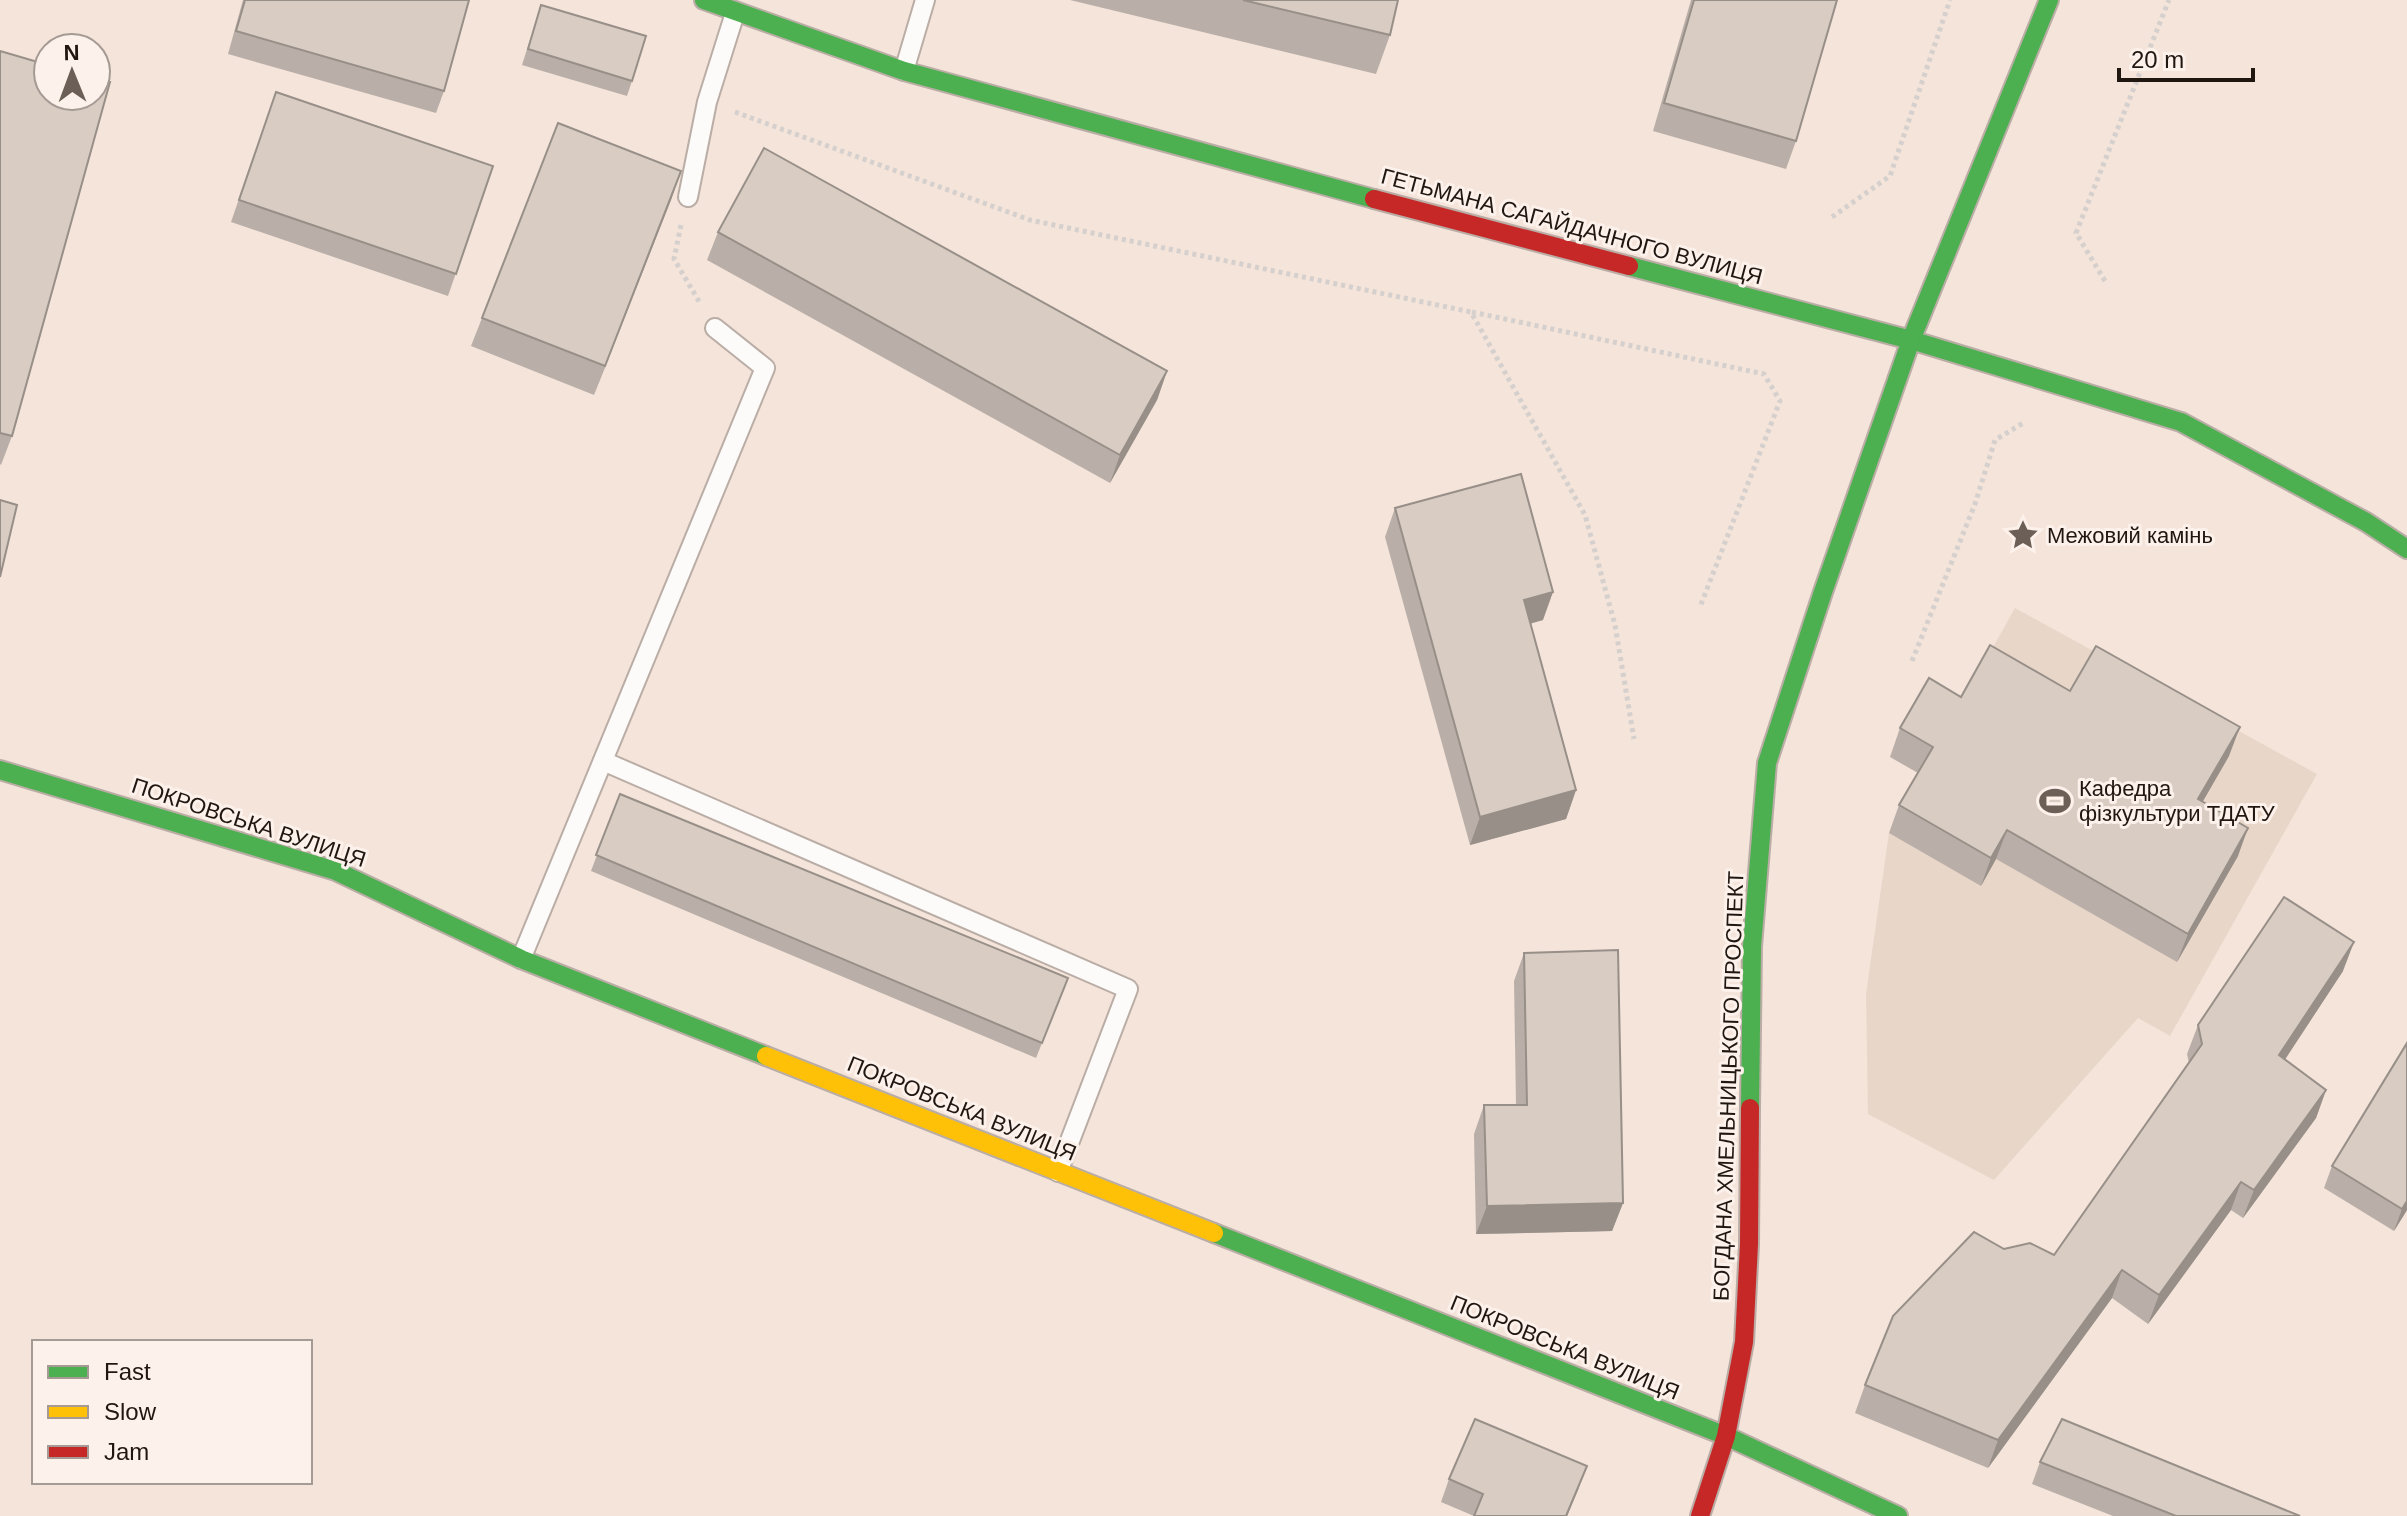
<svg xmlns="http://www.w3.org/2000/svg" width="2407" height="1516" font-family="Arial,sans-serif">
<rect width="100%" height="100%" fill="#f4e4da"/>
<path fill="#e8d6c9" d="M 2015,608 L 2317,774 L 2170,1036 L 2138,1018 L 1994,1180 L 1868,1114 L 1866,994 L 1889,833 Z"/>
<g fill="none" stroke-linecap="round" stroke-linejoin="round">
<defs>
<g id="lane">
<path d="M 904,71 L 925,0"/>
<path d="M 688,197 L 707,102 L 735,13"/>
<path d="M 603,761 L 1128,989 L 1058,1172"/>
<path d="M 521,959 L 765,368 L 715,328"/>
</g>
<g id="fast">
<path d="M 704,0 L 904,71 L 1374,199"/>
<path d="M 2049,0 L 1911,340 L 2181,422 L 2366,522 L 2407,549"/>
<path d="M 1629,266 L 1911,340 L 1823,592 L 1767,763 L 1752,946 L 1750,1108"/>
<path d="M 0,770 L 336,871 L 521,959 L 766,1056"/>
<path d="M 1214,1233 L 1726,1436 L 1898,1516"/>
</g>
<path id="slow" d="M 766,1056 L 1214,1233"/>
<g id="jam">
<path d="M 1374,199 L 1629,266"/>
<path d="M 1700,1516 L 1726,1436 L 1744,1342 L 1749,1244 L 1750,1108"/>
</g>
</defs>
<use href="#lane" stroke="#baada6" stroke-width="22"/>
<use href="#fast" stroke="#baada6" stroke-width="22"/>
<use href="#slow" stroke="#baada6" stroke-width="22"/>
<use href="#jam" stroke="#baada6" stroke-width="22"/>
<g stroke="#d5d0cd" stroke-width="5" stroke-dasharray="4 4" stroke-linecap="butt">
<path d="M 735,112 L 1030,220 L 1471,312 L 1585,515 L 1615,625 L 1634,739"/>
<path d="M 1832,217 L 1890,176 L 1950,0"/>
<path d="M 681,225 L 674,259 L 700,303"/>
<path d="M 2105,281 L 2076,233 L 2169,0"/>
<path d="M 1472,312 L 1764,374 L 1780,401 L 1700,607"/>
<path d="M 1912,661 L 1975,504 L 1995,440 L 2025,422"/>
</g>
<use href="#lane" stroke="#fdfbf9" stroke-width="18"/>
<use href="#fast" stroke="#4caf50" stroke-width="18"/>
<use href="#slow" stroke="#ffc107" stroke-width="18"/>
<use href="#jam" stroke="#c62828" stroke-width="18"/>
</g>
<g fill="#baafa8">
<path d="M 243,0 L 469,0 L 444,91 L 436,113 L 228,54 Z"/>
<path d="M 1070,0 L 1398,0 L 1390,35 L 1376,74 Z"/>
<path d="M 1691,0 L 1837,0 L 1796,141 L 1786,169 L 1653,131 Z"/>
<path d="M 541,5 L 632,81 L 627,96 L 522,65 Z"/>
<path d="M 0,51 L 12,436 L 1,465 L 0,464 Z"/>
<path d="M 276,92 L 493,166 L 448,296 L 231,222 Z"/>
<path d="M 681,171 L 594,395 L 471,346 L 482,318 Z"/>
<path d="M 718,232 L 1167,371 L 1157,400 L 1110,483 L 707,260 Z"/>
<path d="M 1395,508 L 1543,620 L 1530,624 L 1576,790 L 1566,819 L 1470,845 L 1385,537 Z"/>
<path d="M 2070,691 L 2229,756 L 2203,801 L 2238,856 L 2177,962 L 1996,859 L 1981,886 L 1889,833 L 1899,805 L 1918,773 L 1890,757 L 1900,728 L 1961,697 Z"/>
<path d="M 620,794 L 1068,978 L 1036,1058 L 591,871 Z"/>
<path d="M 1524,953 L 1623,1203 L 1612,1231 L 1476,1234 L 1474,1134 L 1484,1105 L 1516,1105 L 1514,981 Z"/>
<path d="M 2343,971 L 2285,1059 L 2326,1090 L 2316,1118 L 2243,1218 L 2231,1210 L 2148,1324 L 2112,1298 L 1988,1468 L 1855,1413 L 1865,1385 L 2004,1249 L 2054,1255 L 2189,1063 L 2187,1054 L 2198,1025 Z"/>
<path d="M 2407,1043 L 2407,1210 L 2394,1231 L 2324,1188 L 2332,1166 Z"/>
<path d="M 2040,1462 L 2300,1516 L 2113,1516 L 2032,1484 Z"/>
<path d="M 1449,1479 L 1579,1488 L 1567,1516 L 1474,1516 L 1441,1502 Z"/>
</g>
<g fill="#978f88">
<path d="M 681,171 L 671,200 L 594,395 L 605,366 Z"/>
<path d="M 1167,371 L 1157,400 L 1110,483 L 1120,455 Z"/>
<path d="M 1553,592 L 1543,620 L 1513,628 L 1524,600 Z"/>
<path d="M 2240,727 L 2229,756 L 2188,827 L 2198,799 Z"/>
<path d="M 1576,790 L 1566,819 L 1470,845 L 1480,817 Z"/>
<path d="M 2248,828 L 2238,856 L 2177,962 L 2188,934 Z"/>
<path d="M 2007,830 L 1996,859 L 1981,886 L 1991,858 Z"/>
<path d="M 2354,942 L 2343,971 L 2269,1084 L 2279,1055 Z"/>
<path d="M 2326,1090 L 2316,1118 L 2243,1218 L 2254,1190 Z"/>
<path d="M 2241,1182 L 2231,1210 L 2148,1324 L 2159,1295 Z"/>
<path d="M 2407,1201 L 2407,1210 L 2394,1231 L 2402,1209 Z"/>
<path d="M 1623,1203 L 1612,1231 L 1476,1234 L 1487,1206 Z"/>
<path d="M 2122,1270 L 2112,1298 L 1988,1468 L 1998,1440 Z"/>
<path d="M 1587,1466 L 1567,1516 L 1566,1516 Z"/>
</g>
<g fill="#d8ccc3" stroke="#978f88" stroke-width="2">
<path d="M 245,0 L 469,0 L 444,91 L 236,31 Z"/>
<path d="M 1243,0 L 1398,0 L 1390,35 Z"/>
<path d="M 1694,0 L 1837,0 L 1796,141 L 1664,103 Z"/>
<path d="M 541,5 L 646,36 L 632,81 L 528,49 Z"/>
<path d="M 0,51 L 48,65 L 48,96 L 96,96 L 96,78 L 110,82 L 12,436 L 0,433 Z"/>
<path d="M 276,92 L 493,166 L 456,274 L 239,200 Z"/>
<path d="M 558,123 L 681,171 L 605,366 L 482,318 Z"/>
<path d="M 764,148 L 1167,371 L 1120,455 L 718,232 Z"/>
<path d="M 1521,474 L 1553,592 L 1524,600 L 1576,790 L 1480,817 L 1395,508 Z"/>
<path d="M 0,500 L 17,505 L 0,577 Z"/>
<path d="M 1990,645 L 2070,691 L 2096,646 L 2240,727 L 2198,799 L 2248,828 L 2188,934 L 2007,830 L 1991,858 L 1899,805 L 1933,747 L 1900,728 L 1929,678 L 1961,697 Z"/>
<path d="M 620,794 L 1068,978 L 1042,1043 L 596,855 Z"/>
<path d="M 2284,897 L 2354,942 L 2279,1055 L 2326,1090 L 2254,1190 L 2241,1182 L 2159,1295 L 2122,1270 L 1998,1440 L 1865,1385 L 1893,1316 L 1974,1232 L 2004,1249 L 2030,1243 L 2054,1255 L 2202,1044 L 2198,1025 Z"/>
<path d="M 1618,950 L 1623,1203 L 1487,1206 L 1484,1105 L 1527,1105 L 1524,953 Z"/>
<path d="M 2407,1043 L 2407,1201 L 2402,1209 L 2332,1166 Z"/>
<path d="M 1475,1419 L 1587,1466 L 1566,1516 L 1474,1516 L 1483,1494 L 1449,1479 Z"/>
<path d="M 2062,1419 L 2300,1516 L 2176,1516 L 2040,1462 Z"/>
</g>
<defs>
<symbol id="sight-bare" viewBox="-9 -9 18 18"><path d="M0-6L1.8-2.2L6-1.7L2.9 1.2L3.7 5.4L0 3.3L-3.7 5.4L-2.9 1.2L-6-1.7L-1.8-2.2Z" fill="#6b5f57" stroke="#fdf1eb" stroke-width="2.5" paint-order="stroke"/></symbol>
<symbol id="stadium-bare" viewBox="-9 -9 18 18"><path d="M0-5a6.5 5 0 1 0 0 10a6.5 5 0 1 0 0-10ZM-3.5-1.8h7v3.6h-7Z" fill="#6b5f57" stroke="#fdf1eb" stroke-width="2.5" paint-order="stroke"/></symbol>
</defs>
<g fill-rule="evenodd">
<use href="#sight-bare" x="2001" y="513" width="44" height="44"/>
<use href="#stadium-bare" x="2033" y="779" width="44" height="44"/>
</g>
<g text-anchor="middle" stroke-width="6" stroke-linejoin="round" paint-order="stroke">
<g font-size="22" fill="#211711" stroke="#fdf1eb">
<text transform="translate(1572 226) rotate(15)" y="8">ГЕТЬМАНА САГАЙДАЧНОГО ВУЛИЦЯ</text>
<text transform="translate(249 822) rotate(18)" y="8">ПОКРОВСЬКА ВУЛИЦЯ</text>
<text transform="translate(1728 1086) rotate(-88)" y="8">БОГДАНА ХМЕЛЬНИЦЬКОГО ПРОСПЕКТ</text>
<text transform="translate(962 1108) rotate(22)" y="8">ПОКРОВСЬКА ВУЛИЦЯ</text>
<text transform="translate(1565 1347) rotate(22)" y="8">ПОКРОВСЬКА ВУЛИЦЯ</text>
</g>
<g font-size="22" fill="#211711" stroke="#fdf1eb" text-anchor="start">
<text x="2047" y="543">Межовий камінь</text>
<text x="2079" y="796">Кафедра<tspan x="2079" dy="25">фізкультури ТДАТУ</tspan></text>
</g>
</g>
<rect x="32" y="1340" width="280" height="144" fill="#fdf1eb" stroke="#a59a94" stroke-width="2"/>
<rect x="48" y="1366" width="40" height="12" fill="#4caf50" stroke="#a59a94" stroke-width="2"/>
<text x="104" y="1380" font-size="24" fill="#211711">Fast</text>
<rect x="48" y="1406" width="40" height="12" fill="#ffc107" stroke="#a59a94" stroke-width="2"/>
<text x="104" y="1420" font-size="24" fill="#211711">Slow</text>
<rect x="48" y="1446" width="40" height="12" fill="#c62828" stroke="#a59a94" stroke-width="2"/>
<text x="104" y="1460" font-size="24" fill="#211711">Jam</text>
<g transform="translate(72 72) rotate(359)"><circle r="38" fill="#fdf1eb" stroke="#a59a94" stroke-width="2"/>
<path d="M0-6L14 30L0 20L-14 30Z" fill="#6b5f57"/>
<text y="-12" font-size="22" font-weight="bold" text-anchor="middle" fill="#211711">N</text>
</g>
<path d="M2119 68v12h134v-12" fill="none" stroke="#211711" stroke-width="4"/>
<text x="2131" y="68" font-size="24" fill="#211711" stroke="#fdf1eb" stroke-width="6" paint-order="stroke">20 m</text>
</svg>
